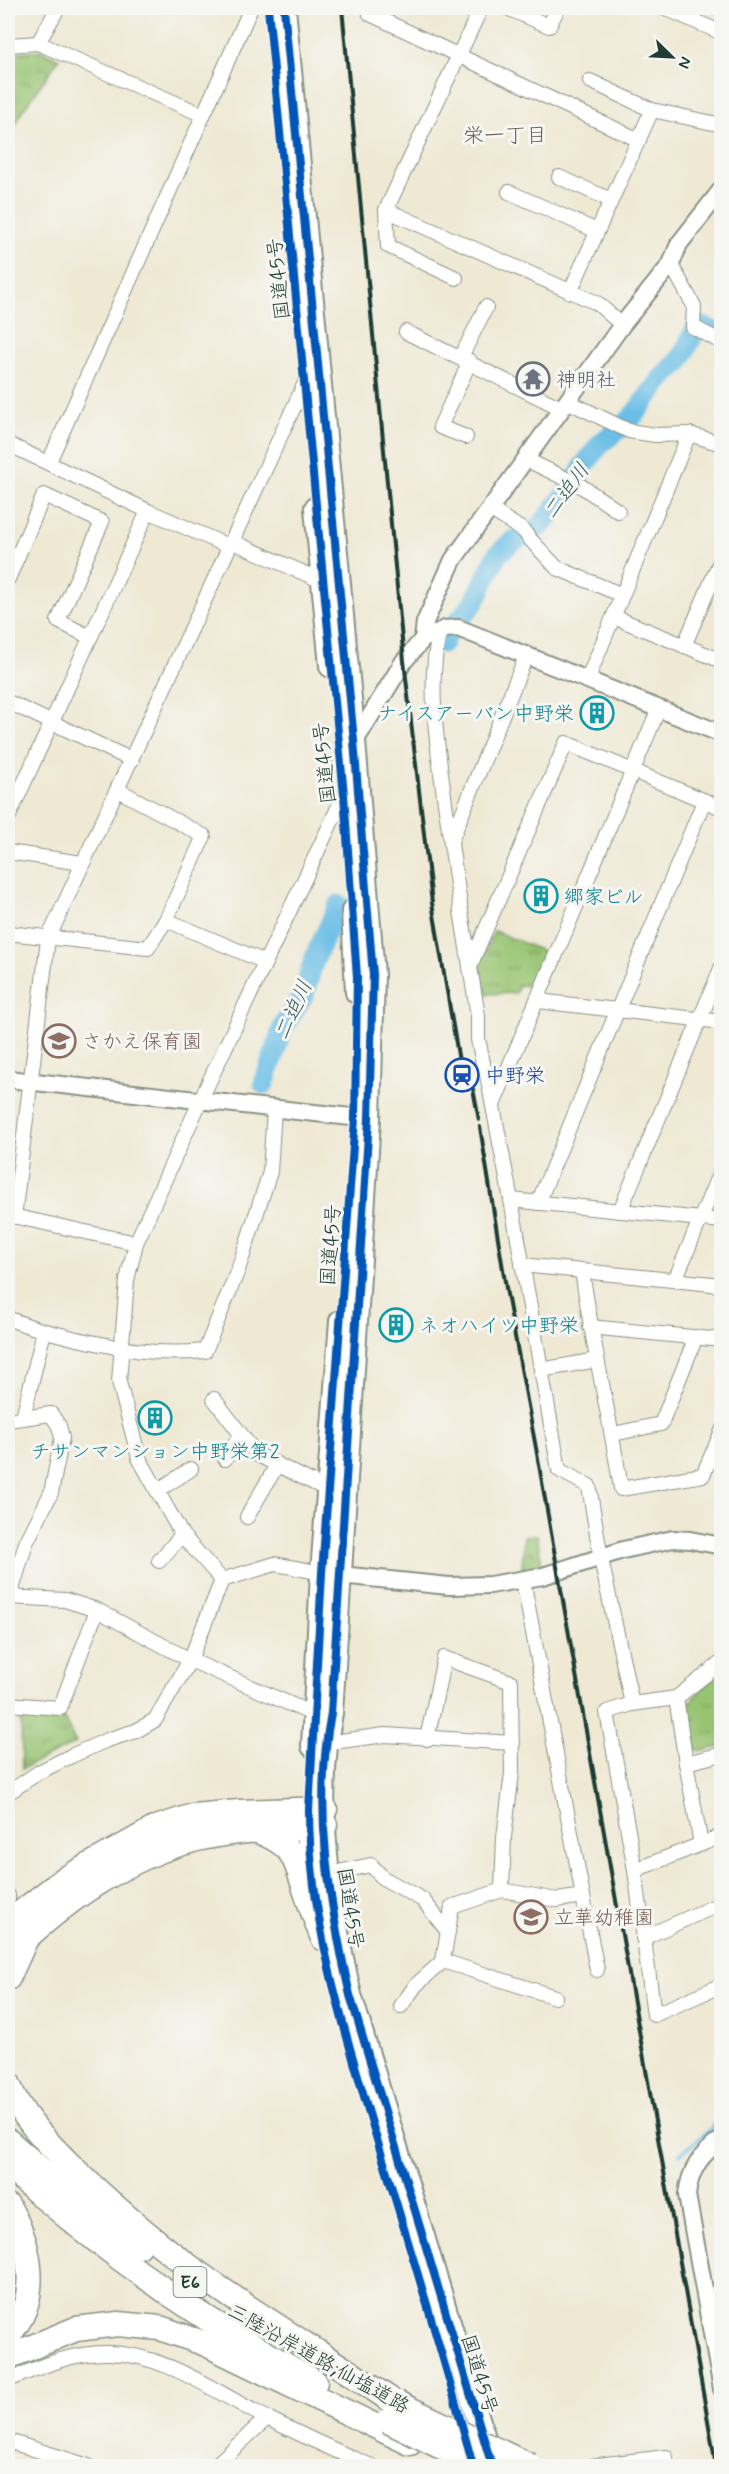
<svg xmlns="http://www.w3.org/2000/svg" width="729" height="2474" font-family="Mynerve,'Klee One',sans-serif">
<defs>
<pattern id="park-tufts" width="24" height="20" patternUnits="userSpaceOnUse" patternTransform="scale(1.5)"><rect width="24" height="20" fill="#98c472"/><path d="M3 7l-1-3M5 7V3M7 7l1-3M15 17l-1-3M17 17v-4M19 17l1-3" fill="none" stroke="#7ba05e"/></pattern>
</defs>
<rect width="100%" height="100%" fill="#f6f6f2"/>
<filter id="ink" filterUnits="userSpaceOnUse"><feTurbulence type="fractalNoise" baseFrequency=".0167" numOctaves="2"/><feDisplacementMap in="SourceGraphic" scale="12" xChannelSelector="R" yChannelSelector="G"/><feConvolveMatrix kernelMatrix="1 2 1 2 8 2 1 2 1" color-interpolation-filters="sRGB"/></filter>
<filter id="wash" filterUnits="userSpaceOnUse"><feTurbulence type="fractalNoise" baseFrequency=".008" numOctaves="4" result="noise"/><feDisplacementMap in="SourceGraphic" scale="24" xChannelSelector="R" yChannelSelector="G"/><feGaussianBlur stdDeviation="1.35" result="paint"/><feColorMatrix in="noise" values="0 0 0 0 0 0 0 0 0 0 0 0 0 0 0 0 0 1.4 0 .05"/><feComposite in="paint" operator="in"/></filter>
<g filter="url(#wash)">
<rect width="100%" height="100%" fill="#efe9d4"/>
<g fill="url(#park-tufts)" stroke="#5c8053" stroke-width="1.5">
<path d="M 40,50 L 59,59 L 23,110 L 8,139 L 8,53 Z"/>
<path d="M 494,931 L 552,955 L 539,987 L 519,985 L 516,993 L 487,994 L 479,967 Z"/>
<path d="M 537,1535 L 542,1564 L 522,1570 L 524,1536 Z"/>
<path d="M 720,1669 L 721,1670 L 721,1747 L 700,1751 L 691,1747 L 683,1710 Z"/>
<path d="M 21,1713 L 62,1715 L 76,1743 L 22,1769 Z"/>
</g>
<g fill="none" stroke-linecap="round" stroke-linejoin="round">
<path stroke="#69bee6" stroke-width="4" d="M 680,2154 L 708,2132 L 722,2116"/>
<g stroke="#69bee6" stroke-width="21">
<path d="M 443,643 L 444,638 L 475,601 L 497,555 L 513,541 L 540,527 L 571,488 L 585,464 L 601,443 L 630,420 L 662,378 L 679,362 L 698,325 L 715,332"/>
<path d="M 264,1084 L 283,1027 L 304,994 L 314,959 L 339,905"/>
</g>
</g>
</g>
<g filter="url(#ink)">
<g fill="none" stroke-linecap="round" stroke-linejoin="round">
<defs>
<g id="minor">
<path d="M 373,8 L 370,14 L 639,140"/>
<path d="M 481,8 L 386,210 L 597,303 L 622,325"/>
<path d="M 507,8 L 549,26 L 558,8"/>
<path d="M 665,8 L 722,33"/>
<path d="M 38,43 L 58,8"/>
<path d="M 8,45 L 38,43 L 203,115"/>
<path d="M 652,110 L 722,125"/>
<path d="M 559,177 L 611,200"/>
<path d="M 509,192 L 597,231"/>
<path d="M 386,210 L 388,246 L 456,278"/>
<path d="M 671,264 L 694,306 L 693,327 L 718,340 L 722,339"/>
<path d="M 570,292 L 652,110 L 590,81"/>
<path d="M 406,332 L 561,408"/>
<path d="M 461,357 L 486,307"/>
<path d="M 567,401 L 629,431 L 655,435 L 689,434 L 722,444"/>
<path d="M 466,437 L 440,427 L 470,361"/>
<path d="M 8,444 L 148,511 L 228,546"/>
<path d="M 525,459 L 581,486 L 618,511"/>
<path d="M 49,462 L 251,8"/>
<path d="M 490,509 L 524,531 L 529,538 L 557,568 L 622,595"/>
<path d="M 231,541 L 322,581"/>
<path d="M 8,579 L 44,495 L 102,522 L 58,621 L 90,637"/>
<path d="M 614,617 L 722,661"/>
<path d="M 440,630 C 426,686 438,747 445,803 C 455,874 466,945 478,1016 L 478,1039 L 483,1063"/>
<path d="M 684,646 L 722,557"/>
<path d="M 588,678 L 689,434"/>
<path d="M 8,702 L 132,760"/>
<path d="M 8,818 L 148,511"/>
<path d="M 451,841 L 527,654"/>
<path d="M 8,852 L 82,863"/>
<path d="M 166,920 L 265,962"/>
<path d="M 8,933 L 148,948 L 166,920 L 204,836 L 118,790"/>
<path d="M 470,966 L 566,743 L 722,808"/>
<path d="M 538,1001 L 722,1022"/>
<path d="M 486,1070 L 511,1200 L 559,1470 L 589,1486 L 601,1559 L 632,1704"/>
<path d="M 493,1105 L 659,708"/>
<path d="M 511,1200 L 722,1221"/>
<path d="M 538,1203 L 704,801"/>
<path d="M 620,1211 L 722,966"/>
<path d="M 8,1215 L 136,1243"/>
<path d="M 14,1217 L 48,939 L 305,383"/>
<path d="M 522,1265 L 722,1285"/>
<path d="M 582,1270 C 592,1343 610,1416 621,1489 L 703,1475 L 722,1431"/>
<path d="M 675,1280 L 722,1167"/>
<path d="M 8,1318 C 29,1328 50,1332 73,1338 C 122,1349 155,1356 205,1351 L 238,1270 L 270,1172 L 274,1109"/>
<path d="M 590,1327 L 722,1340"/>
<path d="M 541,1370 L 597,1360"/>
<path d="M 214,1399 L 256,1454 L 328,1490"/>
<path d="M 23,1417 L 44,1331"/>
<path d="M 8,1420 L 51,1414 L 59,1426 L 62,1438 L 51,1493 L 26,1543 L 8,1603"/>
<path d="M 613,1434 L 661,1424 L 696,1337"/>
<path d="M 225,1459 L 241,1435"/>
<path d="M 157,1491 L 191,1469"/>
<path d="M 247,1517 L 277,1465"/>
<path d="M 159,1561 L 182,1535"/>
<path d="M 222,1580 L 182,1535 L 139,1458 L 119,1382 L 127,1280 L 136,1243 L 208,1084 L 354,774"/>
<path d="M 222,1580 L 275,1564 L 327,1574"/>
<path d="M 523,1580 L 597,1970"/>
<path d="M 8,1597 L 65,1600 L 97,1610 L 190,1660 L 315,1715"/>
<path d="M 722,1662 L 676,1698 L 632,1704 L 607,1712 L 635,1870 L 654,2015 L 722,1985"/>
<path d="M 676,1698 L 686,1763 L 701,1844"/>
<path d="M 8,1704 L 60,1708 L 97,1610"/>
<path d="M 427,1739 L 444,1658 L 511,1682 L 512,1773 L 504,1837 L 502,1890"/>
<path d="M 326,1743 L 385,1735 L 513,1743"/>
<path d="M 686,1763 L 722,1754"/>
<path d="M 8,1793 L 39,1772 L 71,1756 L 107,1740 L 136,1731 L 155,1720 L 190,1660 L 222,1580"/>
<path d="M 635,1870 L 722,1836"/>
<path d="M 328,1874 L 371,1865 L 383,1878 L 423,1900 L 448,1932"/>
<path d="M 8,1895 L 8,1899"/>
<path d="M 643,1938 L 722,1903"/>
<path d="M 555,1997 L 443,1961 L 452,1907 L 502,1890 L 557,1900 L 583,1896"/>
<path d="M 401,2006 L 416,1985 L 443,1961"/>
<path d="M 8,2380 C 40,2367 72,2352 108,2353 C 167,2354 216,2393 267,2418 C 301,2435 336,2451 371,2466"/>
<path d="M 8,2441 L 88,2466"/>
<path d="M 215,2466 L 267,2418"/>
<path d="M 590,2466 L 666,2457"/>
</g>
<g id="tertiary">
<path d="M 423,639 L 445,629 L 458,628 L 722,734"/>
<path d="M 341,764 L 404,661 L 423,639 L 425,622 L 453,560 L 622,325 L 671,264 L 679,244 L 722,189"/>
<path d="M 8,1079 L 369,1119"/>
<path d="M 340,1575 L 449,1586 L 490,1585 L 543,1576 L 623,1550 L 673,1539 L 690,1540 L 722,1546"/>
<path d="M 722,2139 C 701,2154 690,2169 687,2195 L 722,2389"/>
</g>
<g id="trunk">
<path d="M 284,8 L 354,741 L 373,975 L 369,1119 L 331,1713 C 313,1806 329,1903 350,1995 L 490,2458"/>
<path d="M 316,508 L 331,666"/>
<path d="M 353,911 L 357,992"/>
<path d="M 313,1746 L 322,1573 L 341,1321"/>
<path d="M 309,1809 L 309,1848 L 316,1899"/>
</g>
<g id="motorway">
<path d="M 255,1830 C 296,1845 294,1857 307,1895 C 312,1909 317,1924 323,1938"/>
<path d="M 8,1923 L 63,1880 L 156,1828 L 193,1816 L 239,1812 L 325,1809"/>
<path d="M 8,1955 C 62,1903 124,1857 197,1839 C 239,1829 282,1829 325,1825"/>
<path d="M 8,1978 L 24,1943"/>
<path d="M 8,2083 C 20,2117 49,2144 74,2169 C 121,2214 172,2256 225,2292 C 279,2329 335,2362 389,2399"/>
<path d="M 8,2141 L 56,2183 L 139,2246"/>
<path d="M 8,2166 C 70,2222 137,2274 208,2319 C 243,2341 279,2361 315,2382"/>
<path d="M 8,2206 C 31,2245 42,2299 8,2335"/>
<path d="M 8,2357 L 76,2329 L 118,2324 L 160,2328 L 206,2344 L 410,2443"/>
</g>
</defs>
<use href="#minor" stroke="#879384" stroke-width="16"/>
<use href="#tertiary" stroke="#879384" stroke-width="20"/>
<use href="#trunk" stroke="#879384" stroke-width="26"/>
<use href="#motorway" stroke="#879384" stroke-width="27"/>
<use href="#minor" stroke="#fff" stroke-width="14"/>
<use href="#tertiary" stroke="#fff" stroke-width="16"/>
<use href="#trunk" stroke="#fff" stroke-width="22"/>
<use href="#motorway" stroke="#fff" stroke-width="24"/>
<g stroke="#1f3d34" stroke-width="4">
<path d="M 342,8 L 404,661 L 432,903 L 460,1067"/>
<path d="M 473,1089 L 479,1120"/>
<path d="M 480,1127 L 507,1294 L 536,1448 L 716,2466"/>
</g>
<defs>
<g id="motorway-bridge">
<path d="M 397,2403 L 530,2466"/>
<path d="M 388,2421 L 481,2466"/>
</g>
</defs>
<use href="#motorway-bridge" stroke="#879384" stroke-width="27" stroke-linecap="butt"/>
<use href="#motorway-bridge" stroke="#fff" stroke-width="24"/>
<defs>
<g id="cycleway">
<path d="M 268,8 L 344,795 L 357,977 L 355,1118 L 322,1573 L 309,1810 C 309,1919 343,2026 374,2130 C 408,2242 443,2353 473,2466"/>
<path d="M 284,8 L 354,741 L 373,975 L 369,1119 L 331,1713 C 313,1806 329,1903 350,1995 L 492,2466"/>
</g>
</defs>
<use href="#cycleway" stroke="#f6f6f2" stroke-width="11"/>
<use href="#cycleway" stroke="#0057b8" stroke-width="8"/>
</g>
</g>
<defs>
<symbol id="temple-ring" viewBox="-11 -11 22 22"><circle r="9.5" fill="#f6f6f2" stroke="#6b7280" stroke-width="1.5"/><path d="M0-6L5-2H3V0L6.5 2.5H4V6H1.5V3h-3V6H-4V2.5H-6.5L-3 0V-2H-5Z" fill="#6b7280"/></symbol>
<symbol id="building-ring" viewBox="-11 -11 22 22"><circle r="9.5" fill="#f6f6f2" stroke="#0f9aa8" stroke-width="1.5"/><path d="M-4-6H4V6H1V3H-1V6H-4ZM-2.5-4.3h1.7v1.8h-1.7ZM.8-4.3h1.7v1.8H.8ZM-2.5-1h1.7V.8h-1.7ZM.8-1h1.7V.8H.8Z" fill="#0f9aa8"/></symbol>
<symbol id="school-ring" viewBox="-11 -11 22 22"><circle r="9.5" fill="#f6f6f2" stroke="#8d6e63" stroke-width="1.5"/><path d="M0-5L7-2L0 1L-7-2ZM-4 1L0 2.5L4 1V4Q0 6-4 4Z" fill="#8d6e63"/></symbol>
<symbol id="station-ring" viewBox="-11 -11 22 22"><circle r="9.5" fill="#f6f6f2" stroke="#1a4fb4" stroke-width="1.5"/><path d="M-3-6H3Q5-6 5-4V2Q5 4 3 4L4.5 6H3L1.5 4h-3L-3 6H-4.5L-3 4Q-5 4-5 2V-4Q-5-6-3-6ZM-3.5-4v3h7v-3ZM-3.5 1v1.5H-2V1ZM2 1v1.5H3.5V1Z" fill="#1a4fb4"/></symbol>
</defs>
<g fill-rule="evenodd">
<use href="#temple-ring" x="514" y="360" width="38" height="38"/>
<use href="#building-ring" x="578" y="694" width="38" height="38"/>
<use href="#building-ring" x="522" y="877" width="38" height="38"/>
<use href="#school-ring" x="40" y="1022" width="38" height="38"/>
<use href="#station-ring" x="443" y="1056" width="38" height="38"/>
<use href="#building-ring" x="377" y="1306" width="38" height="38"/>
<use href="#building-ring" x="136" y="1399" width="38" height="38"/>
<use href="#school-ring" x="512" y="1898" width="38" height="38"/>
</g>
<g text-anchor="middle" stroke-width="6" stroke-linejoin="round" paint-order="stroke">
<rect fill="#f6f6f2" stroke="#60746d" stroke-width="1.5" x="173.5" y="2267" width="33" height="30" rx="4.5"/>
<g font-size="18" font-weight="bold" fill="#1f3d34">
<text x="190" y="2288">E6</text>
</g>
<g font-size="20" fill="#1f3d34" stroke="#f6f6f2">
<text transform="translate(278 279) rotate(-96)" y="7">国道45号</text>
<text transform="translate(324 763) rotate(-96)" y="7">国道45号</text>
<text transform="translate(330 1245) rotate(-86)" y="7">国道45号</text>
<text transform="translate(351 1908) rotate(81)" y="7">国道45号</text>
<text transform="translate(319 2358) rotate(29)" y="7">三陸沿岸道路;仙塩道路</text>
<text transform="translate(480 2374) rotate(73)" y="7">国道45号</text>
</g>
<g font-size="20" fill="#5b616d" stroke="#f6f6f2" text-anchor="start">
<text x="556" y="386">神明社</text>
</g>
<g font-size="20" fill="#0d838f" stroke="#f6f6f2" text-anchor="start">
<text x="574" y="720" text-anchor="end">ナイスアーバン中野栄</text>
<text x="564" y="903">郷家ビル</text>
<text x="419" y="1332">ネオハイツ中野栄</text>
<text x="155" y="1458" text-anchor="middle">チサンマンション中野栄第2</text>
</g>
<g font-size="20" fill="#785e54" stroke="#f6f6f2" text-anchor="start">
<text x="82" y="1048">さかえ保育園</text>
<text x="554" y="1924">立華幼稚園</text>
</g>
<g font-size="20" fill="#164399" stroke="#f6f6f2" text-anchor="start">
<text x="485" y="1082">中野栄</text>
</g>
<g font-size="21" fill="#68645a" stroke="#f6f6f2">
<text x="505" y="142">栄一丁目</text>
</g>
<g font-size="21" font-style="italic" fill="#325d60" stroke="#f6f6f2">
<text transform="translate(566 491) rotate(-54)" y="7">二迫川</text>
<text transform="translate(293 1010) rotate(-66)" y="7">二迫川</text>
</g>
</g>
<rect width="729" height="2474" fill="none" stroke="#f6f6f2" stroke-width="30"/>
<g transform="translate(672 57) rotate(114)" stroke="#f6f6f2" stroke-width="4.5" paint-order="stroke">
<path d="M0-4.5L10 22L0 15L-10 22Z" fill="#1f3d34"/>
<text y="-9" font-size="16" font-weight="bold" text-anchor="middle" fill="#1f3d34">N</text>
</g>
</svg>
